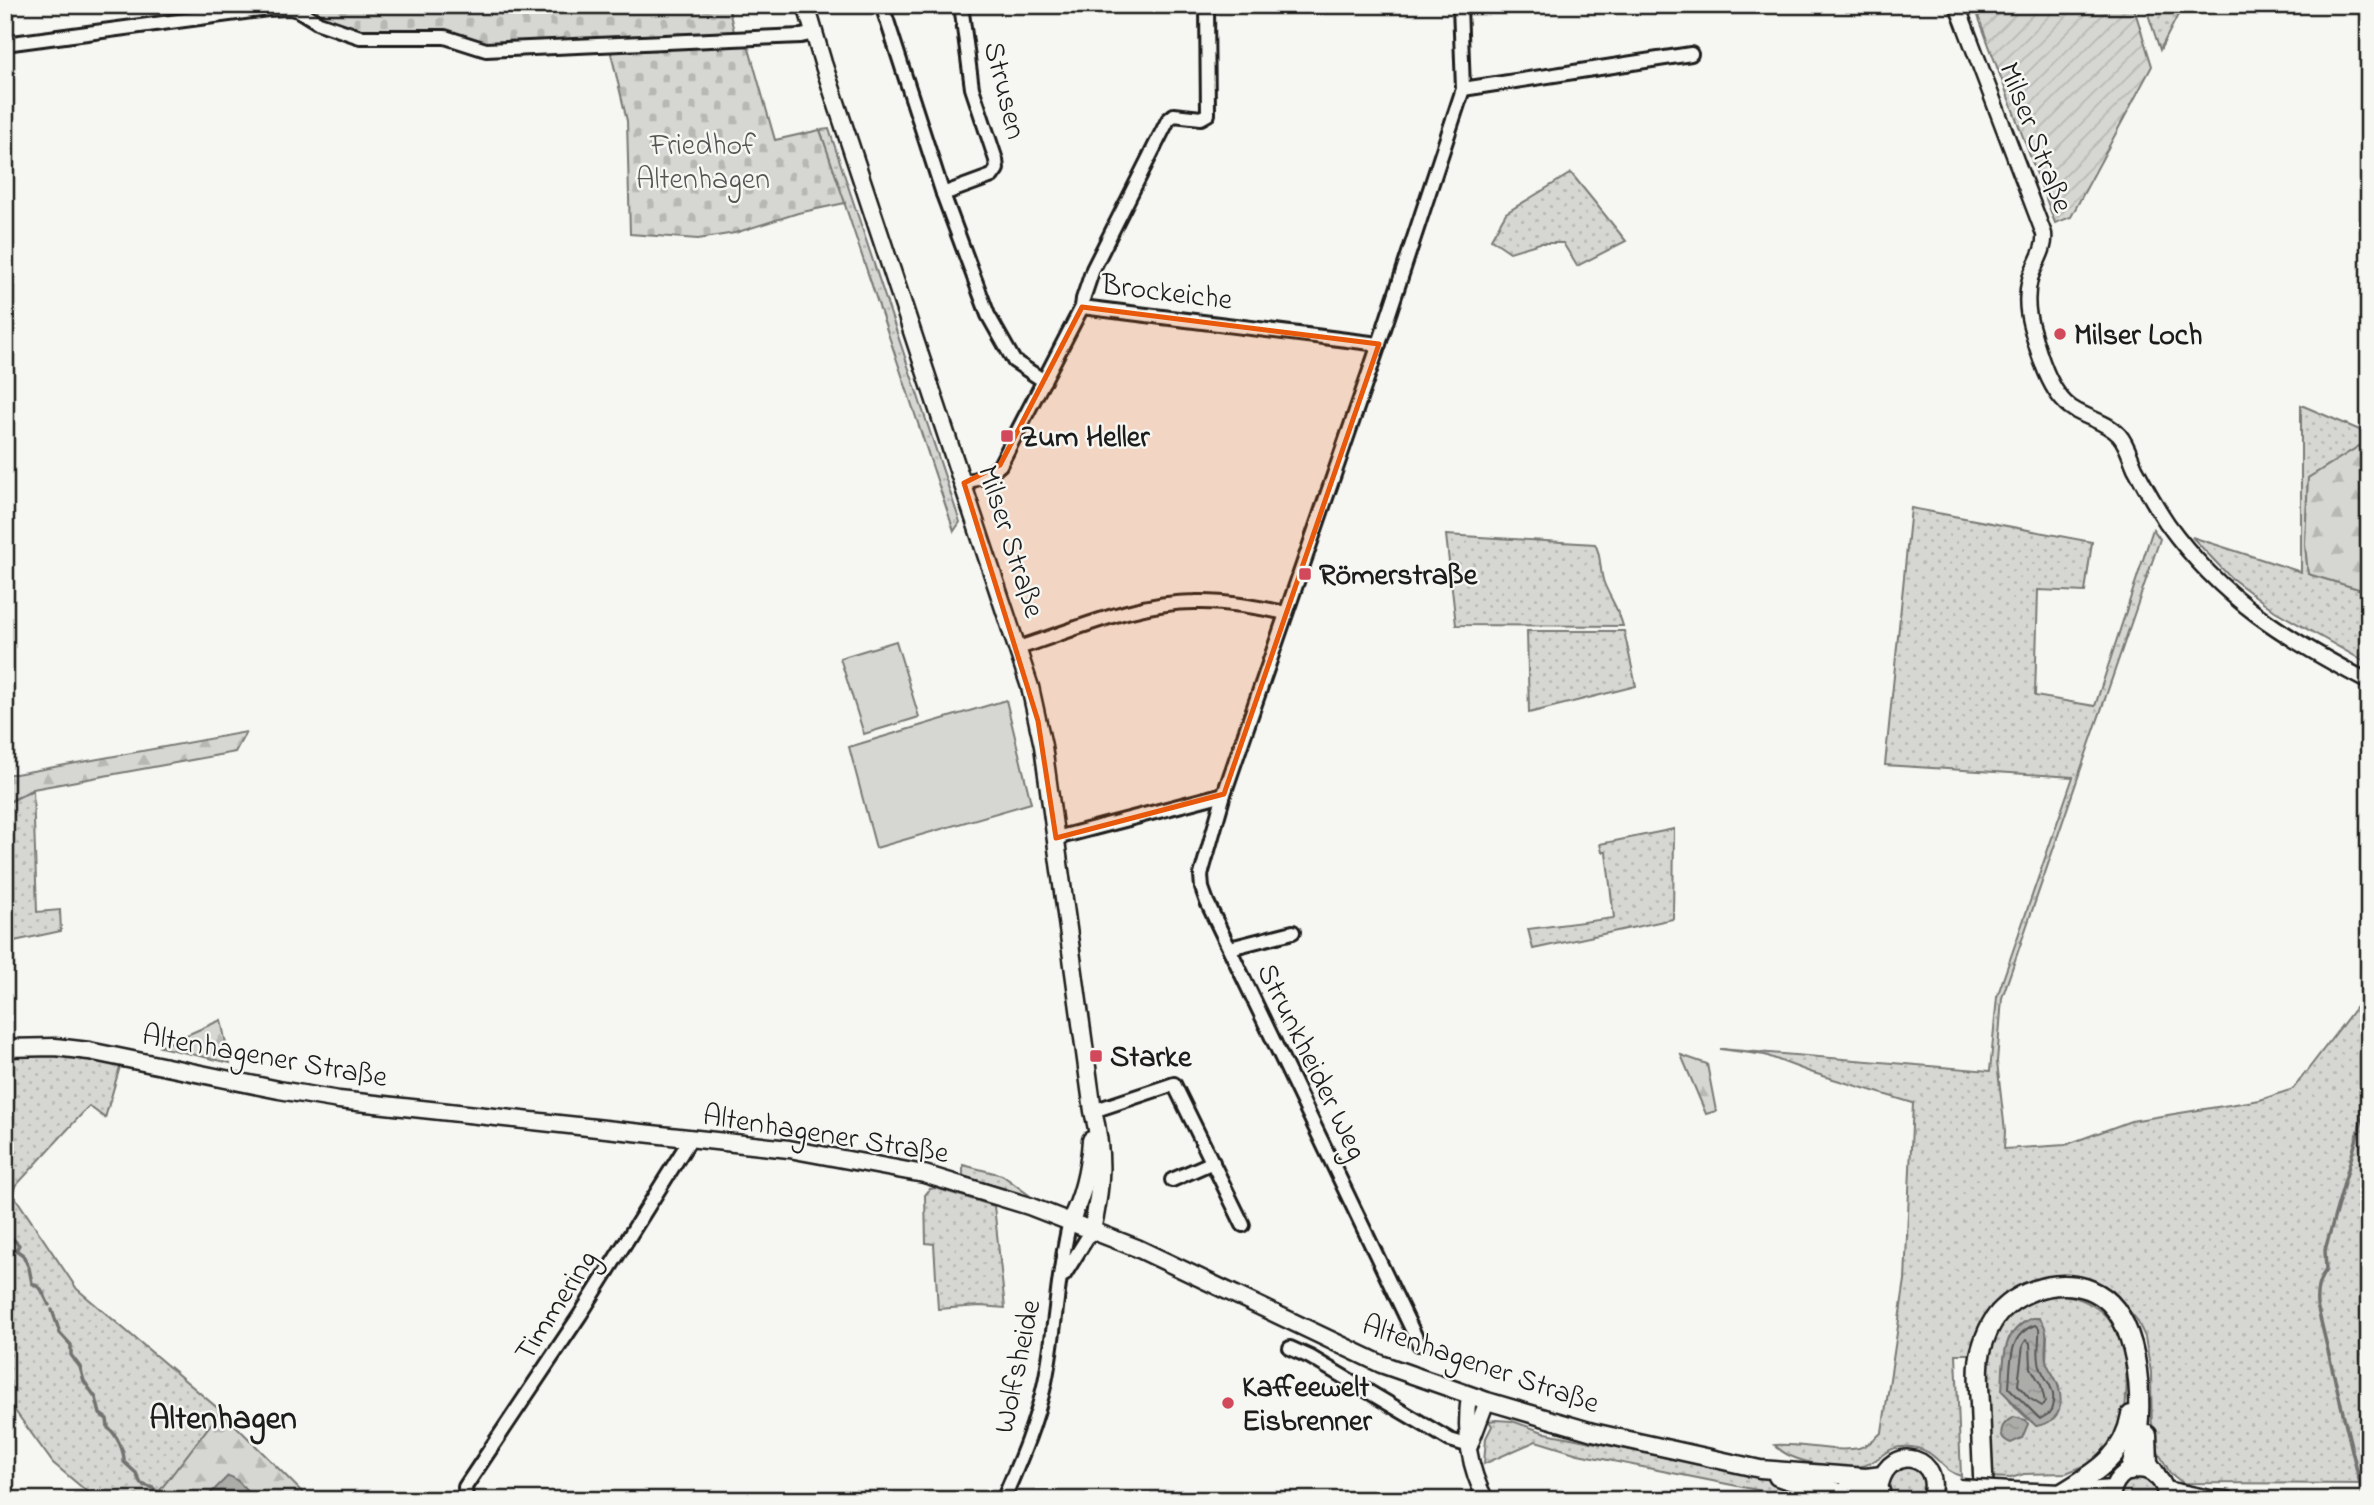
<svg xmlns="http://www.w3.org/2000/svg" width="2374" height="1505" font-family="'Indie Flower',sans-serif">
<defs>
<pattern id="grass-dots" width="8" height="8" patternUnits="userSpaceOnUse" patternTransform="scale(1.75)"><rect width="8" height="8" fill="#d6d6d2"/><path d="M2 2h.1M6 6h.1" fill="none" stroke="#b7b7b4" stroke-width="1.8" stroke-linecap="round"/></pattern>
<pattern id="forest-firs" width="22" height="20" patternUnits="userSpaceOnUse" patternTransform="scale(1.75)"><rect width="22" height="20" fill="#d6d6d2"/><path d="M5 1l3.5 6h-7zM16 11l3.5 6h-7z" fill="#b7b7b4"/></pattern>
<pattern id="cemetery-stones" width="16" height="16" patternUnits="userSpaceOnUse" patternTransform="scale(1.75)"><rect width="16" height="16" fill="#d6d6d2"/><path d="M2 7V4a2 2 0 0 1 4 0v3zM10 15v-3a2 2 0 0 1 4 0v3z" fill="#b7b7b4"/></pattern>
<pattern id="garden-furrows" width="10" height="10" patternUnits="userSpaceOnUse" patternTransform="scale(1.75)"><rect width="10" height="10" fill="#d6d6d2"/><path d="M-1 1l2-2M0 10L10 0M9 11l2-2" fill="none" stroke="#b7b7b4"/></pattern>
<pattern id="water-ripples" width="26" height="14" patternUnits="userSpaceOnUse" patternTransform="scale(1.75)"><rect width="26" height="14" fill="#acaca9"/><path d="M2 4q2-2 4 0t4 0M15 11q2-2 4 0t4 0" fill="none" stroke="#939391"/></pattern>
</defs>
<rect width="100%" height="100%" fill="#f6f6f2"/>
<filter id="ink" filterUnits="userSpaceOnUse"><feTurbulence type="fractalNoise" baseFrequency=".0143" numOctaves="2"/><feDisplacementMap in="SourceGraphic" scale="14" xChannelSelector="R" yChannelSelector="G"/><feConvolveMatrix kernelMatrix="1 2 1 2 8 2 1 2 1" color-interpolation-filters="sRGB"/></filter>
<g filter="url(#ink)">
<g fill="url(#grass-dots)" stroke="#797977" stroke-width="2" fill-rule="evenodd">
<path d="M 2145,5 L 2183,5 L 2160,50 Z"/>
<path d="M 829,129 L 960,522 L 954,531 L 820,130 Z"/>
<path d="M 1571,173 L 1626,241 L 1577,266 L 1563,243 L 1540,243 L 1510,252 L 1491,239 L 1506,213 Z"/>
<path d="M 2301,405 L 2369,434 L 2369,440 L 2308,478 L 2305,544 L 2308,574 L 2369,592 L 2369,664 L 2275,611 L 2230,577 L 2192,537 L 2301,572 Z"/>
<path d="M 1911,508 L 2092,542 L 2085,592 L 2038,590 L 2035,696 L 2095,706 L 2153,529 L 2160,539 L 2002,998 L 1997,1062 L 2005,1131 L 2004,1149 L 2065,1145 L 2131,1121 L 2260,1100 L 2293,1089 L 2369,990 L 2369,1484 L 2183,1483 L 2170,1473 L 2152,1441 L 2151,1372 L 2145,1337 L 2137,1320 L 2113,1291 L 2091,1279 L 2066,1275 L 2020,1289 L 1973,1354 L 1956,1354 L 1961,1476 C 1939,1470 1938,1450 1911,1447 C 1884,1444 1882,1462 1862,1466 C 1841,1471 1790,1463 1775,1445 C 1802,1443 1834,1453 1859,1448 C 1868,1446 1876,1438 1882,1432 L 1905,1280 L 1913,1103 L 1810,1072 L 1765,1055 L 1720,1049 L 1990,1071 L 1997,997 L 2073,777 L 1885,765 Z"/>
<path d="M 1446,535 L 1595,544 C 1602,556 1599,570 1604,583 C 1610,598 1619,610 1623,626 L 1456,625 Z"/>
<path d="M 1527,631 L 1624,631 L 1636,686 L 1529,713 Z"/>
<path d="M 33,790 L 37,912 L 60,910 L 61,931 L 5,943 L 5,804 Z"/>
<path d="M 1674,829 L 1673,919 L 1533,949 L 1528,929 L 1614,918 L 1606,852 L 1602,852 L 1600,844 Z"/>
<path d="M 59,1053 L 121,1063 L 105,1118 L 89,1106 L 11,1191 L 77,1289 L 221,1411 L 158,1493 L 166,1500 L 97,1500 L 53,1463 L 5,1397 L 5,1054 Z"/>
<path d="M 963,1165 L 1002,1175 L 1029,1195 L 1027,1196 L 963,1176 Z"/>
<path d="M 935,1188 L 994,1206 L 1005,1308 L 980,1306 L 938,1309 L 934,1244 L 926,1243 L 925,1195 L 930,1189 Z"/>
<path d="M 2052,1293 C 2114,1299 2130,1341 2126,1398 C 2125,1412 2124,1428 2117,1441 C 2111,1450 2098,1459 2089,1467 L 2086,1465 L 2066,1473 L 2024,1474 L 2011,1478 L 1987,1477 L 1982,1392 L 1988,1343 L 2016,1304 ZM 2011,1333 L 2047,1336 L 2046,1364 L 2059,1387 L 2037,1426 C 2028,1419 2014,1408 2009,1398 C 2000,1379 2003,1352 2011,1333 Z"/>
<path d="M 1496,1420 L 1512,1421 L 1546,1433 L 1747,1473 L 1748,1477 L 1756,1475 L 1800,1490 L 1849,1500 L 1782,1500 L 1762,1491 L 1578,1454 L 1536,1441 L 1484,1464 L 1486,1438 L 1492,1426 L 1489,1421 Z"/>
<path d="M 1903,1465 L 1913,1466 L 1923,1473 L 1926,1493 L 1922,1500 L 1891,1500 L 1886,1489 L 1890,1473 Z"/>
<path d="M 2139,1476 C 2153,1479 2157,1486 2160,1500 L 2118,1500 C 2122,1486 2124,1480 2139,1476 Z"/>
</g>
<g fill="url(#forest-firs)" stroke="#797977" stroke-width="2">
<path d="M 2369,440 L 2369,592 L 2308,574 L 2305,544 L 2308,478 Z"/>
<path d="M 246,732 L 235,752 L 33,789 L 5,804 L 5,774 L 16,774 Z"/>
<path d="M 221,1020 L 230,1063 L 160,1047 L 164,1045 Z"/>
<path d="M 1681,1055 L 1707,1064 L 1716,1111 L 1706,1114 Z"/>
<path d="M 221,1411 L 310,1500 L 243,1500 L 248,1493 C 226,1496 173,1505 158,1493 Z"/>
</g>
<g fill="url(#cemetery-stones)" stroke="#797977" stroke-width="2">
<path d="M 314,5 L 728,5 L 735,36 L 528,42 L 484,46 L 359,33 L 322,18 Z"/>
<path d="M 748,45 L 775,140 L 820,130 L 845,203 L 798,213 L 735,233 L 698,239 L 630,234 L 627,121 L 610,49 Z"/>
</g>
<path fill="url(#garden-furrows)" stroke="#797977" stroke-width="2" d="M 1974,5 L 2133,5 L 2152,66 L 2071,217 L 2055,223 Z"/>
<g fill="#d6d6d2" stroke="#797977" stroke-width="2">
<path d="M 896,641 L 919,717 L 864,734 L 840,658 Z"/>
<path d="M 1006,700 L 1031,803 L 876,848 L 849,747 Z"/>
</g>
<g fill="url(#water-ripples)" stroke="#727271" stroke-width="2">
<path d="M 2032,1318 L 2039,1318 C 2052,1331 2043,1345 2046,1360 C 2047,1367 2053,1373 2056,1380 C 2065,1402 2062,1422 2036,1426 L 2002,1391 C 2004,1361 2000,1332 2032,1318 Z"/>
<path d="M 2014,1417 L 2026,1420 L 2028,1424 L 2022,1438 L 2011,1443 C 1995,1437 2001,1423 2014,1417 Z"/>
<path d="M 228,1476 C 235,1477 244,1486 248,1493 L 243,1500 L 204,1500 Z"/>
</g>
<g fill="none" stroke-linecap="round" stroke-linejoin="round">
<g stroke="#565654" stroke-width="2">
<path d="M 2035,1325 L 2039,1328 C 2040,1339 2037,1350 2039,1361 C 2041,1381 2061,1386 2050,1413 L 2040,1419 L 2009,1388 C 2011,1363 2008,1334 2035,1325 Z"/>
<path d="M 2026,1340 L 2030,1343 L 2031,1368 L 2041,1385 L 2045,1402 L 2042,1406 L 2029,1398 L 2018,1385 L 2023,1345 Z"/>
</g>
<g stroke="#727271" stroke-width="3.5">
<path d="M 5,1226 L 7,1233 L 19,1245 L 16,1250 L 23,1255 L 29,1268 L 32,1283 L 41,1289 L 49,1305"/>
<path d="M 52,1310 L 60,1333 L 71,1345 L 71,1355 L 80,1367 L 84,1381 L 96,1398 L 100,1414 L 107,1419 L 108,1428 C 116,1433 125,1452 124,1462 L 136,1473 L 141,1484 L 153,1488 L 166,1500"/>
<path d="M 2364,1500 L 2317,1305 C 2316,1291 2318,1281 2326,1270 L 2325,1250 L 2362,1120 L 2364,1092 L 2369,1083"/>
</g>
<defs>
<g id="minor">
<path d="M 882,5 L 943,194 L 988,315 L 1014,361 L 1044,381"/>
<path d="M 5,44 L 268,9 L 290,8 L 298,10 L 319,23 L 360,37 L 445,37 L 486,50 L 801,36 L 814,33"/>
<path d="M 1463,89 L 1691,54"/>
<path d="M 943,194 L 992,176 L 997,169 L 996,160 L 972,88 L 961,5"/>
<path d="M 1082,307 L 1379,344"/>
<path d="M 964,483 L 988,475 L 1000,465 L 1082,307 L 1083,299 L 1093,269 L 1168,120 L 1174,115 L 1201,118 L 1208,114 L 1207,5"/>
<path d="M 1018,648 C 1075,630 1134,602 1195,602 C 1225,601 1256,607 1286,613"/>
<path d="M 1056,838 L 1224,794"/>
<path d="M 1230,948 L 1293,932"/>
<path d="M 1093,1111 L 1174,1084 L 1243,1225"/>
<path d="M 1172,1180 L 1213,1162"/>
<path d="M 1064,1275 L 1092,1230"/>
<path d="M 1419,1344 L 1207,902 L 1202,888 L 1201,875 L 1224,794 L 1379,344 L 1463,89 L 1460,5"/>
<path d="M 1290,1348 L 1310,1357 L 1450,1440 L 1470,1446"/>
<path d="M 466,1500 L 465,1487 L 580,1315 L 691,1138"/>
<path d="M 1003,1500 C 1020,1461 1036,1424 1045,1382 C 1056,1329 1057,1274 1070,1221"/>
</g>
<g id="tertiary">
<path d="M 1957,5 L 2044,234 C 2046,250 2034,264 2030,279 C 2026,294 2027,311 2031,326 C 2038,352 2050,395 2073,409 C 2087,418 2107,422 2119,435 C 2127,444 2130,457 2135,468 C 2145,487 2155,505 2167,523 C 2222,600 2287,639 2369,682"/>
<path d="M 1469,1395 C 1464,1432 1468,1467 1486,1500"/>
<path d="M 1470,1446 L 1487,1401"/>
</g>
<g id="secondary">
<path d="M 806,5 L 823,63 L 1030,687 L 1043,746 L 1093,1111 C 1104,1154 1102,1187 1092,1230"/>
<path d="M 5,1048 L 55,1047 L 89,1051 L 279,1090 L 339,1100 L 789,1149 L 924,1174 L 1029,1206 L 1137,1248 L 1381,1364 L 1487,1401 L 1593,1432 L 1760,1469 L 1866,1477 L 1882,1475"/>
<path d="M 1070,1221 C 1084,1195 1089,1169 1091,1140"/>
<path d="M 1880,1484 C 1890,1441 1946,1457 1930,1500"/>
<path d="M 1849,1485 L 1881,1491"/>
<path d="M 2166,1490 L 2210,1499 L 2227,1500"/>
<path d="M 2011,1491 L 2062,1493 L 2112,1489"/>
<path d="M 2111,1500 C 2113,1459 2164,1459 2167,1500"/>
</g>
<g id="primary">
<path d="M 2147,1435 L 2148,1463 L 2156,1475"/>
<path d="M 1778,1476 C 1804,1486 1833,1488 1859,1500"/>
<path d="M 2062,1493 C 2096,1472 2123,1458 2131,1415"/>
<path d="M 1984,1500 C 1983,1468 1981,1436 1980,1404 C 1979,1387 1977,1367 1981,1351 C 1985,1336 1992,1319 2003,1309 C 2030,1283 2081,1274 2110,1303 C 2144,1337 2145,1428 2130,1471"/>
</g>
</defs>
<use href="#minor" stroke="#1c1c1c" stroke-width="18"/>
<use href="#tertiary" stroke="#1c1c1c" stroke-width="19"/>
<use href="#secondary" stroke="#1c1c1c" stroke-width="21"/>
<use href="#primary" stroke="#1c1c1c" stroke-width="23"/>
<use href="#minor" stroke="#f6f6f2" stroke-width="12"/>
<use href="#tertiary" stroke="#f6f6f2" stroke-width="14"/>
<use href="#secondary" stroke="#f6f6f2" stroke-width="16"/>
<use href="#primary" stroke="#f6f6f2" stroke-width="18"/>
<defs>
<path id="secondary-bridge" d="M 1959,1488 L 2011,1491"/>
</defs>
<use href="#secondary-bridge" stroke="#1c1c1c" stroke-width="21" stroke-linecap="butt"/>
<use href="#secondary-bridge" stroke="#f6f6f2" stroke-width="16"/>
</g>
</g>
<path fill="#e8590c" fill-opacity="0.2" stroke="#e8590c" stroke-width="5" stroke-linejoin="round" d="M 1082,307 L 1379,344 L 1224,794 L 1056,838 L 1038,721 L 964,483 L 1000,465 Z"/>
<g fill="#d1495b" stroke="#f6f6f2" stroke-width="2.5">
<circle cx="2060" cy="334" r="7"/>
<rect x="1000" y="429" width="14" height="14" rx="3.5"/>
<rect x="1298" y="567" width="14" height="14" rx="3.5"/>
<rect x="1089" y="1049" width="14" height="14" rx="3.5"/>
<circle cx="1228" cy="1403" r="7"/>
</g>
<g text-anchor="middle" stroke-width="5" stroke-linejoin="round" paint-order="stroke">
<g font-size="30" fill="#1c1c1c" stroke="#f6f6f2">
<text transform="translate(1006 90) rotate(76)" y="10">Strusen</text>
<text transform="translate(2037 137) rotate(69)" y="10">Milser Straße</text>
<text transform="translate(1167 291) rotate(7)" y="10">Brockeiche</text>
<text transform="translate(1012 541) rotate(72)" y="10">Milser Straße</text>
<text transform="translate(265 1055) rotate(10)" y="10">Altenhagener Straße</text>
<text transform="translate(1313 1061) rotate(64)" y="10">Strunkheider Weg</text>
<text transform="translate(826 1133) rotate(9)" y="10">Altenhagener Straße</text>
<text transform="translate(555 1305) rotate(-57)" y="10">Timmering</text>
<text transform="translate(1481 1363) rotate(19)" y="10">Altenhagener Straße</text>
<text transform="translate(1016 1366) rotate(-78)" y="10">Wolfsheide</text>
</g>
<g font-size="30" fill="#545453" stroke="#f6f6f2">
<text x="703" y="154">Friedhof<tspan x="703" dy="34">Altenhagen</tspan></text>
</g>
<g font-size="30" font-weight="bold" fill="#1c1c1c" stroke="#f6f6f2" text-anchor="start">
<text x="2074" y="344">Milser Loch</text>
<text x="1021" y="446">Zum Heller</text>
<text x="1319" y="584">Römerstraße</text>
<text x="1110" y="1066">Starke</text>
<text x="1242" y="1396">Kaffeewelt<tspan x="1242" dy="34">Eisbrenner</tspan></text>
</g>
<g font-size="33" font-weight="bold" fill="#1c1c1c" stroke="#f6f6f2">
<text x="223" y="1428">Altenhagen</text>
</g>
</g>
<rect width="2374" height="1505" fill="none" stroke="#f6f6f2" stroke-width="28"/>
<rect x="14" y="14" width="2346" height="1477" fill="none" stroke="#1c1c1c" stroke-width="2.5" filter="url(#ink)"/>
</svg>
